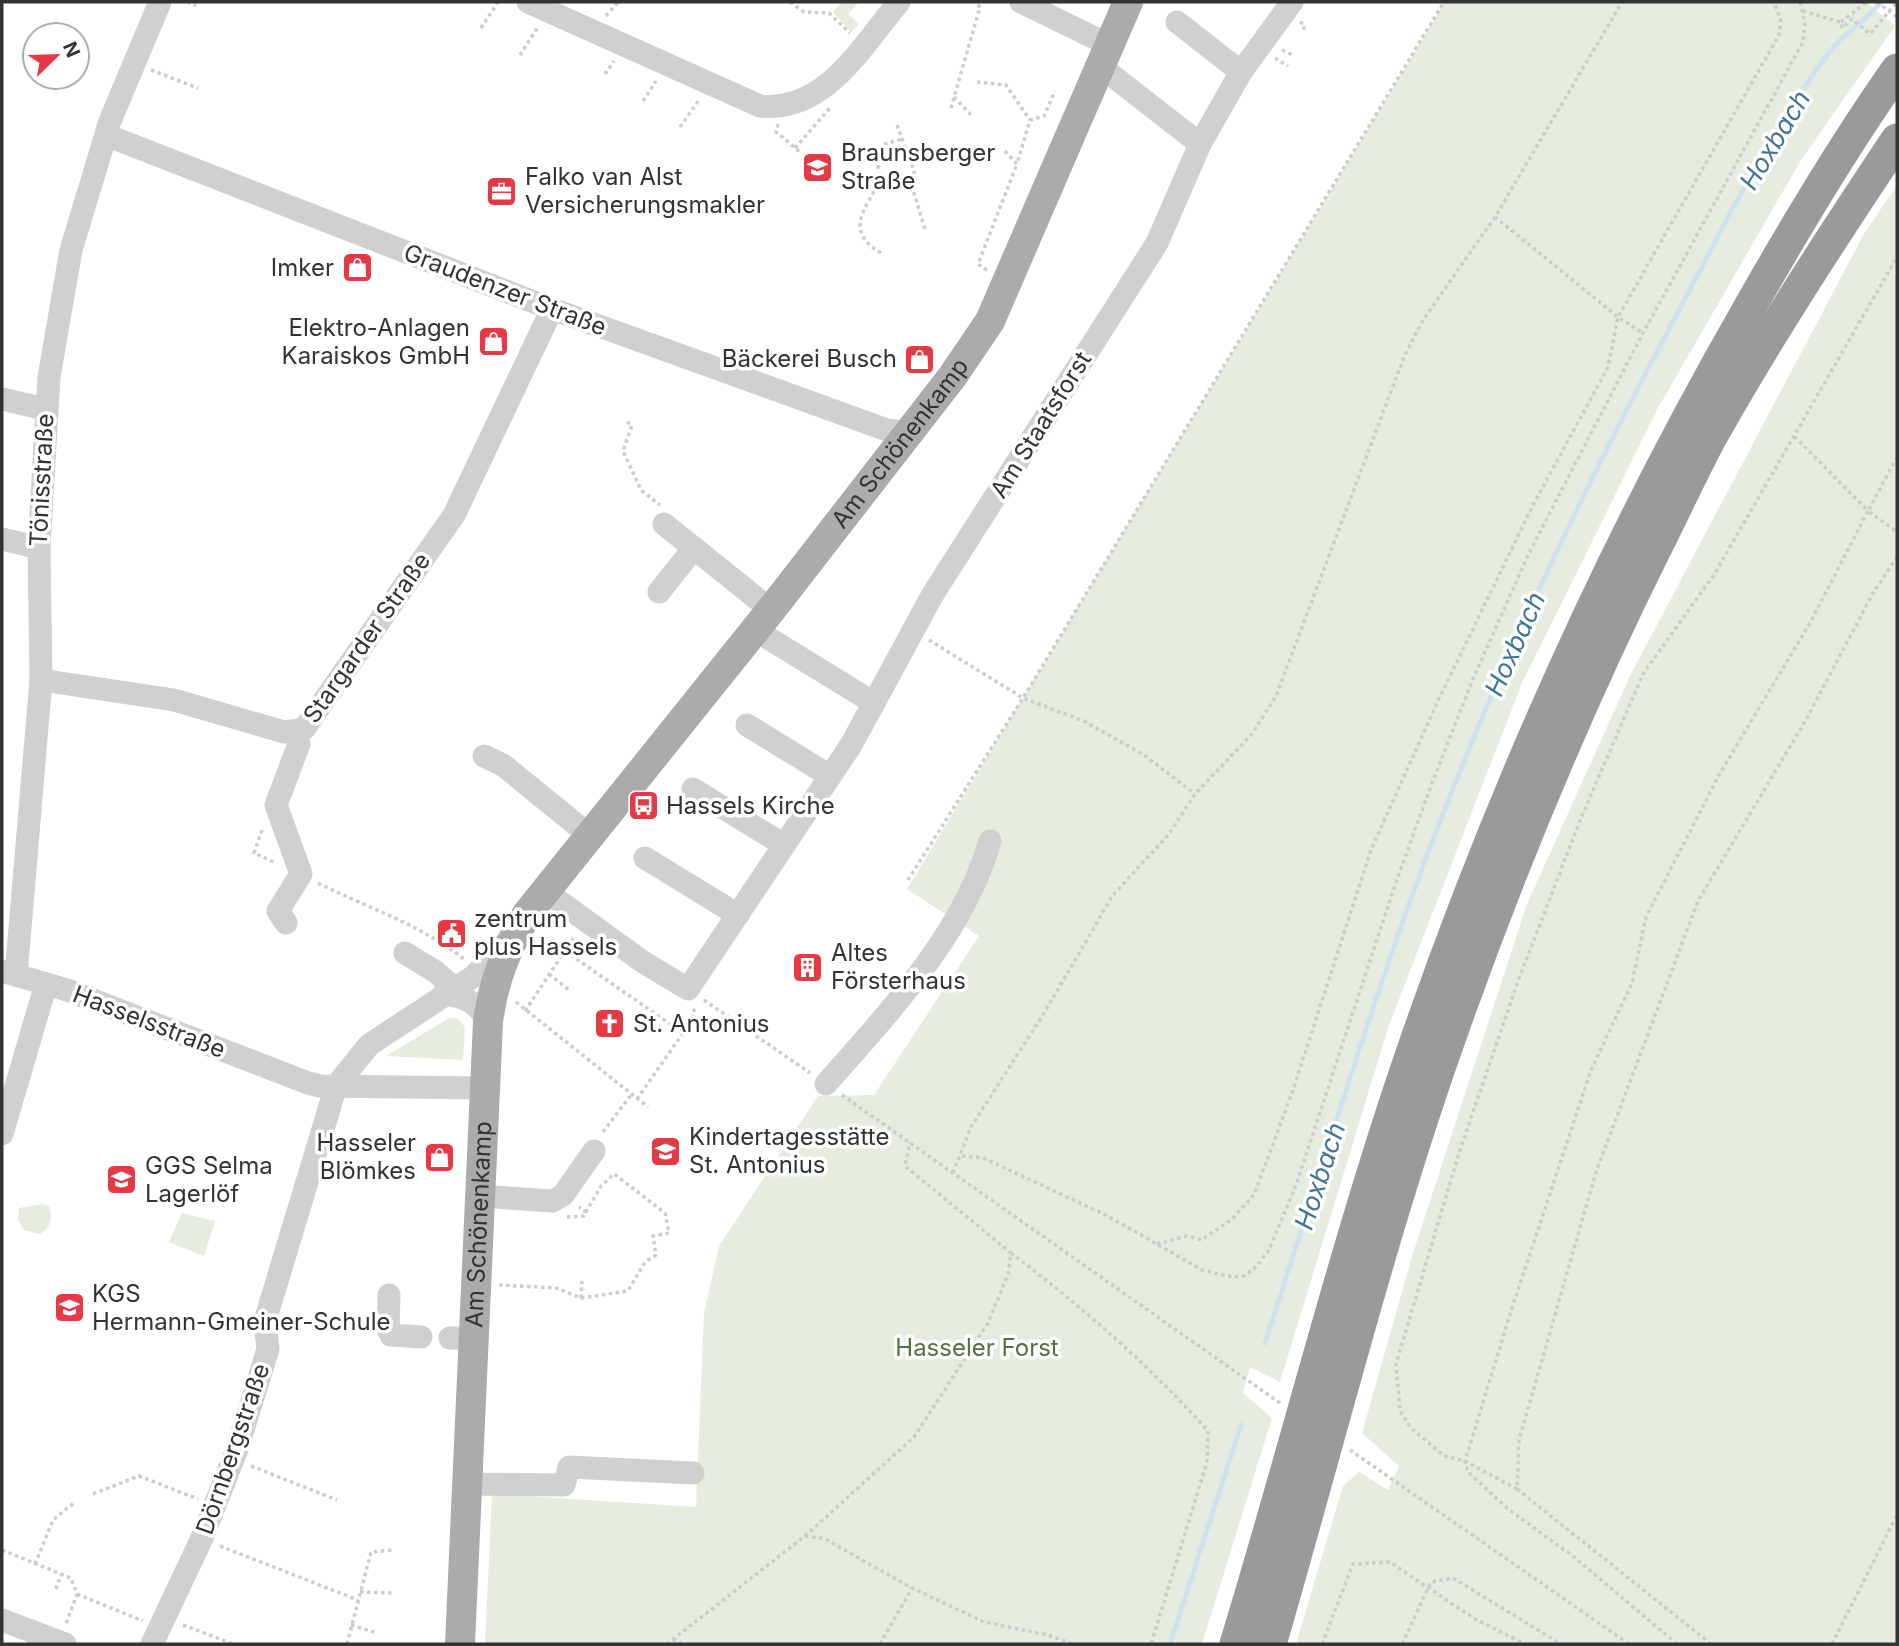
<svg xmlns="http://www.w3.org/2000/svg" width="1899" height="1646" font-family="Inter,sans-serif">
<rect width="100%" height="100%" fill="#fff"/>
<g fill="#e6ecdf">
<path d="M 842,2 L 859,2 L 848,14 L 859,24 L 851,32 L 833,12 Z"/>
<path d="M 1445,2 L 1866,2 L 1895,26 L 1801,160 L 1658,408 L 1522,683 L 1389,1025 L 1280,1382 L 1250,1367 L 1243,1393 L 1272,1418 L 1202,1644 L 485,1644 L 492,1494 L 696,1507 L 704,1313 L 719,1246 L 818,1096 L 874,1095 L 979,936 L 907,889 Z"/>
<path d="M 1897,185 L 1897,1644 L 1296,1644 L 1343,1486 L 1359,1472 L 1388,1490 L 1399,1466 L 1362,1433 L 1413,1253 L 1527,904 L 1631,674 L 1864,234 Z"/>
<path d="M 449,1018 L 458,1019 L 465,1027 L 463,1060 L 386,1056 Z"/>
<path d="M 43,1204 L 49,1206 C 53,1218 51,1228 40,1234 L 24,1230 L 18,1220 L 19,1208 Z"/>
<path d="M 182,1213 L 215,1221 L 204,1256 L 169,1242 Z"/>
</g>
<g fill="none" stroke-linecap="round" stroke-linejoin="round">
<g stroke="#cfe2ee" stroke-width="5">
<path d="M 1265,1343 C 1309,1208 1350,1072 1397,938 C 1472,722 1570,513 1678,312 C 1725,225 1768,133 1828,54 C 1843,34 1865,22 1881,2"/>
<path d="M 1170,1644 L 1241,1425"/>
</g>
<g stroke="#cdcdcd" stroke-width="3.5" stroke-dasharray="3.5 3.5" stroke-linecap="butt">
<path d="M 187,2 L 196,6"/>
<path d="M 790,2 L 804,12 L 829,13 L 850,33"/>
<path d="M 1877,2 L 1897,17"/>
<path d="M 1803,11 L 1841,22 L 1842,28 L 1852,19 L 1870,34 L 1897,2"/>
<path d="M 606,16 L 618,2"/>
<path d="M 1300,22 L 1304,24 L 1304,32"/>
<path d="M 1841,22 L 1867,2"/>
<path d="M 481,28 L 498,2"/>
<path d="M 1282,50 L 1293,55"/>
<path d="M 520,55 L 538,27"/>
<path d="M 1275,58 L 1288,66"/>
<path d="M 151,70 L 198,88"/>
<path d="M 605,74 L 614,61"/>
<path d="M 977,82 L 1006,85 L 1030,120"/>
<path d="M 954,97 L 972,116"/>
<path d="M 643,101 L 656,81"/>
<path d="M 951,108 L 980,7 L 974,2"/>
<path d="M 778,124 L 776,132 L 800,152"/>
<path d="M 897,125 L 914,171 L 914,193 L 925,229"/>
<path d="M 680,127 L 699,100"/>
<path d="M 795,148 L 830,108"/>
<path d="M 1005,151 L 1017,164 L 1030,120 L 1044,116 L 1055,91"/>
<path d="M 1495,217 L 1618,317 L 1643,333"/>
<path d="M 881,253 C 842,230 867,208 881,178 L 876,159 L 881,145 L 902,139"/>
<path d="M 987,270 L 978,264 L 1017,164"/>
<path d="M 627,422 L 632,425 L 623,451 L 641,490 L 660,505"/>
<path d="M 1897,457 L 1868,511 L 1897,532"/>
<path d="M 929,640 L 1023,698 L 1084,721 L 1144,755 L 1195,794"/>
<path d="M 262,830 L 254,853 L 276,863"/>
<path d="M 908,880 L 1023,698 L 1444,2"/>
<path d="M 318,883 C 368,908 420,924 465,960"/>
<path d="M 565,951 L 683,1033"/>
<path d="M 549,974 L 569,990"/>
<path d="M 704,1000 L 810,1073"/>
<path d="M 516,1002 L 648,1107"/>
<path d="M 525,1011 L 574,937"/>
<path d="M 842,1095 L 1280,1403"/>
<path d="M 637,1099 L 690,1023 L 695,1013 L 693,1008"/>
<path d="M 603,1132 L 631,1095"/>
<path d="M 962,1156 L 983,1158 L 1106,1215 L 1202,1270 L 1232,1277 L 1244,1276 L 1256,1267 L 1269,1250 L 1296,1185 L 1395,885 L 1429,791 L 1473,679 L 1529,553 L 1643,333 L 1803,42 L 1805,22 L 1800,2"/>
<path d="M 953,1173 L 971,1127 L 1046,1010 L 1113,895 L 1169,834 L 1195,794 L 1252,734 L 1276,696 L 1404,357 L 1423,320 L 1495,217 L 1622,2"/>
<path d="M 567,1217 L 584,1216 L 586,1212 L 579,1207"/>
<path d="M 1157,1244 L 1187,1236 L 1201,1240 L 1231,1220 L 1254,1195 L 1292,1093 L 1371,850 L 1437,703 L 1532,507 L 1608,367 L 1618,317 L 1779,35 L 1781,21 L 1774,2"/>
<path d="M 1011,1253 C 1081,1306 1149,1365 1208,1431 L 1207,1462 L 1151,1644"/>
<path d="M 499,1285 L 556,1288 L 581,1298 L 628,1291 L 645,1262 L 656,1255 L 653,1236 L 669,1233 L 665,1213 L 614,1174 L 601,1186 L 586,1212"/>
<path d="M 581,1298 L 582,1281"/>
<path d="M 1350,1450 L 1629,1644"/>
<path d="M 251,1466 L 337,1500"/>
<path d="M 1517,1489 L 1465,1461 L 1444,1456 L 1411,1428 L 1400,1411 L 1396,1364 L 1459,1153 L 1518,981 L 1579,823 L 1643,674 L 1715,573 L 1897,257"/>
<path d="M 93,1494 L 139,1476 L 198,1499"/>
<path d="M 805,1536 L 825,1539 L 912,1588 L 984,1622 L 1048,1635 L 1073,1644"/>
<path d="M 220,1546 L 358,1600"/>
<path d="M 2,1550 L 71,1578 L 77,1594 L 66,1624"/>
<path d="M 35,1564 L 53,1520 L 75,1502"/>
<path d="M 56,1589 L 61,1575"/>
<path d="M 360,1592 L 392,1593"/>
<path d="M 77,1594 L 143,1621"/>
<path d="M 183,1625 L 233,1644"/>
<path d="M 351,1625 L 374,1632"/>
<path d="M 673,1639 L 683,1644"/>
<path d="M 347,1644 L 371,1552 L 394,1550"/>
<path d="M 667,1644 L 805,1536 L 914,1437 L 988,1323 L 1008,1274 L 1011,1253 L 905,1166 L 910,1142"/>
<path d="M 880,1644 L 912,1588"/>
<path d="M 1322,1644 L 1353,1564 L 1390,1562 L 1475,1619 L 1525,1644"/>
<path d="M 1402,1644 L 1431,1582 L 1453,1578 L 1561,1644"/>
<path d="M 1677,1644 L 1574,1557 L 1508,1509 L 1468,1472 L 1465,1461 L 1511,1311 L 1591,1070 L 1632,983 L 1646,917 L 1719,775 L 1810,623 L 1868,511 L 1795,437"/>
<path d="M 1711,1644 L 1517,1489 L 1519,1440 L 1596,1172 L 1698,901 L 1807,718 L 1873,593 L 1897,557"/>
<path d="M 1832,1644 L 1897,1515"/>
</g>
<g stroke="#d0d0d0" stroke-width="23">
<path d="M 528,2 L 760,106 C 825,113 862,46 899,2"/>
<path d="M 1021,2 L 1109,45"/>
<path d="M 1177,22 L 1241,72"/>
<path d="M 1100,66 L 1200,144"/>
<path d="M 106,135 L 552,309 L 887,430 L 908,433"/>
<path d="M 2,399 L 45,409"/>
<path d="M 664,524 L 771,610"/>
<path d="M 2,539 L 39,548"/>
<path d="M 659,592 L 694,548"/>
<path d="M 755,630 L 874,703"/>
<path d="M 41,680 L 174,700 L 284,732 L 304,729 L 454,515 L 552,309"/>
<path d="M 747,725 L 830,776"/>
<path d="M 484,756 L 503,765 L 589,835"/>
<path d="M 693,789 L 784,845"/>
<path d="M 645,858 L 738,915"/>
<path d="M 545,891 L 643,962 L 688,989 L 851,745 L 933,594 L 1157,243 L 1200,144 L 1241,72 L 1292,2"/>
<path d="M 286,923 L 278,911 L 301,874 L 276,805 L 299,744 L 295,733"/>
<path d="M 405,953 L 436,972 L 454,988"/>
<path d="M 2,971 L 67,990 L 308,1083 L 320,1086 L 485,1088"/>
<path d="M 16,975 L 41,680 L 39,548 L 49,377 L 71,250 L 110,121 L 160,2"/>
<path d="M 443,995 C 465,995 478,1003 488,1022"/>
<path d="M 826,1084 C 889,1012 963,935 990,841"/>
<path d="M 2,1134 L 46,984"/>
<path d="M 480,1196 L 553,1201 L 563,1195 L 594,1151"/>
<path d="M 389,1295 L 388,1329 L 391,1335 L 421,1337"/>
<path d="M 450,1338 L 474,1338"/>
<path d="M 466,1484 L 564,1485 L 569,1467 L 693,1473"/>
<path d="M 2,1620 L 65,1644"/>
<path d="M 152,1644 L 202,1538 L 237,1449 L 268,1349 L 265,1321 L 336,1086 L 369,1045 L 474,976 L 506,943"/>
</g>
<path stroke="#ababab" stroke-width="30" id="s1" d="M 460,1644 L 488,1022 C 493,982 506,949 527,914 L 771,610 L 952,377 L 990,321 L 1128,2"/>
<g stroke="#9a9a9a" stroke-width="33">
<path d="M 1236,1644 C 1295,1452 1343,1256 1408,1065 C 1497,804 1610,551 1747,312 C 1794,229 1843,147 1897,70"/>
<path d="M 1270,1644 C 1326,1452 1374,1257 1439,1068 C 1500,891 1571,718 1654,551 C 1674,512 1692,471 1713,433 C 1770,332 1833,236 1897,140"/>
</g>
</g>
<defs>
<symbol id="school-square" viewBox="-11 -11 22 22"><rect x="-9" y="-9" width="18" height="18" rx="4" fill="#e63946" stroke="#fff"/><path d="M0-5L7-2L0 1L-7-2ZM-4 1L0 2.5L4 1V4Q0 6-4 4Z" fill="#fff"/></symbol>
<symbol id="office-square" viewBox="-11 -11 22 22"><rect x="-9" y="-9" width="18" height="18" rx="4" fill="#e63946" stroke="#fff"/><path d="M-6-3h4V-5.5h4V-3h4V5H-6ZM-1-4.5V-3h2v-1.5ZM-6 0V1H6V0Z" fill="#fff"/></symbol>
<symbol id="shop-square" viewBox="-11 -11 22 22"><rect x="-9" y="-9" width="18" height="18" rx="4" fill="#e63946" stroke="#fff"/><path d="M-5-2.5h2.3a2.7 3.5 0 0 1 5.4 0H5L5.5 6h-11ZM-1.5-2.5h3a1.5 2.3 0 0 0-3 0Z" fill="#fff"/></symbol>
<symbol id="bus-square" viewBox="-11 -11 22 22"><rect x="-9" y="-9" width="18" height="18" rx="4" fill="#e63946" stroke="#fff"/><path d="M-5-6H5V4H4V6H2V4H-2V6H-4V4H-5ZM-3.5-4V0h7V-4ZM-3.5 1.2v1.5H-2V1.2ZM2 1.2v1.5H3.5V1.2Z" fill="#fff"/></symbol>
<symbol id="civic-square" viewBox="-11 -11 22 22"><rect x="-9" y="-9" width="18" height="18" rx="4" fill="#e63946" stroke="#fff"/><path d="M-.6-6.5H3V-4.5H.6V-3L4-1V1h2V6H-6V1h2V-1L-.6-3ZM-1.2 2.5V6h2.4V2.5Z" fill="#fff"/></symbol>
<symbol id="building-square" viewBox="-11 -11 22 22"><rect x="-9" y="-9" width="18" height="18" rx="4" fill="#e63946" stroke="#fff"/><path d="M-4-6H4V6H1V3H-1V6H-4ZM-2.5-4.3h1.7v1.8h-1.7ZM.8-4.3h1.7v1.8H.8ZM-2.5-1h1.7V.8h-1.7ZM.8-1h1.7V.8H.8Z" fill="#fff"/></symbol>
<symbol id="church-square" viewBox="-11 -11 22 22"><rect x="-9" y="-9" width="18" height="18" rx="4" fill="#e63946" stroke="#fff"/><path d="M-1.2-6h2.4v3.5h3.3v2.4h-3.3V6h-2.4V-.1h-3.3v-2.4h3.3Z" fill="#fff"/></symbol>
</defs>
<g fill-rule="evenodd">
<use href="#school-square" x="800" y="150" width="35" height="35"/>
<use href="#office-square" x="484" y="174" width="35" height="35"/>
<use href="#shop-square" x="340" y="250" width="35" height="35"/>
<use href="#shop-square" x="476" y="324" width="35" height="35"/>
<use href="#shop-square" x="902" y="342" width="35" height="35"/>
<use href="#bus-square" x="626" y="788" width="35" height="35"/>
<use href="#civic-square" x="434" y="916" width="35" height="35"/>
<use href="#building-square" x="790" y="950" width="35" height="35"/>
<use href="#church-square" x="592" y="1006" width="35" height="35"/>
<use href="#school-square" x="648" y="1134" width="35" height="35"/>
<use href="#shop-square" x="422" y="1140" width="35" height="35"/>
<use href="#school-square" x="104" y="1162" width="35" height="35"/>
<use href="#school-square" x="52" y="1290" width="35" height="35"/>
</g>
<g text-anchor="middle" stroke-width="7" stroke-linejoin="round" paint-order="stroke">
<g font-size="24" fill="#333" stroke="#fff" text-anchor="start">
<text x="841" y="161">Braunsberger<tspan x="841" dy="28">Straße</tspan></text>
<text x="525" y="185">Falko van Alst<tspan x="525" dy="28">Versicherungsmakler</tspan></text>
<text x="334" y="276" text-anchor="end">Imker</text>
<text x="470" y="336" text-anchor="end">Elektro-Anlagen<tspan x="470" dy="28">Karaiskos GmbH</tspan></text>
<text x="897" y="367" text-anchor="end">Bäckerei Busch</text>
<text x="666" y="814">Hassels Kirche</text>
<text x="474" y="927">zentrum<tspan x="474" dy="28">plus Hassels</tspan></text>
<text x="831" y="961">Altes<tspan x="831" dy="28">Försterhaus</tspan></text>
<text x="633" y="1032">St. Antonius</text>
<text x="689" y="1145">Kindertagesstätte<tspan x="689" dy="28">St. Antonius</tspan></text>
<text x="416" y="1151" text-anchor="end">Hasseler<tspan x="416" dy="28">Blömkes</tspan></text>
<text x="145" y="1174">GGS Selma<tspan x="145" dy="28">Lagerlöf</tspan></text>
<text x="92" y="1302">KGS<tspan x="92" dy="28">Hermann-Gmeiner-Schule</tspan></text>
</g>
<g font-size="24" fill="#333" stroke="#fff">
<text transform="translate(505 290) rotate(21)" y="8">Graudenzer Straße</text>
<text transform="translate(1041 425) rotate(-58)" y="8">Am Staatsforst</text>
<text dy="8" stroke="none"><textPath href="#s1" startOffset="1339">Am Schönenkamp</textPath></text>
<text transform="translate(42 480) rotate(-87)" y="8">Tönisstraße</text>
<text transform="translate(367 638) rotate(-55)" y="8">Stargarder Straße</text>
<text transform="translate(149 1022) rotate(21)" y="8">Hasselsstraße</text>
<text dy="8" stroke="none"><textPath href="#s1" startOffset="420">Am Schönenkamp</textPath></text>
<text transform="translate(233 1449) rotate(-71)" y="8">Dörnbergstraße</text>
</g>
<g font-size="24" fill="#56703f" stroke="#fff">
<text x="977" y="1356">Hasseler Forst</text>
</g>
<g font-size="26" font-style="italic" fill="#3f7597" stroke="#fff">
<text transform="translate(1775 140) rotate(-59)" y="9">Hoxbach</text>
<text transform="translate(1515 644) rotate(-66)" y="9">Hoxbach</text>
<text transform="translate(1320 1176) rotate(-72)" y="9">Hoxbach</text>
</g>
</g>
<rect width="1899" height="1646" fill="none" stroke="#333333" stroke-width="7"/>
<g transform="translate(56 56) rotate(67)"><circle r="33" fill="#ffffff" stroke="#adadad" stroke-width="2"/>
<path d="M0-5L12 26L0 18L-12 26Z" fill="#e63946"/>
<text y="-10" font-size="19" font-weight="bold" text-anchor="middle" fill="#333333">N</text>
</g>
</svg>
